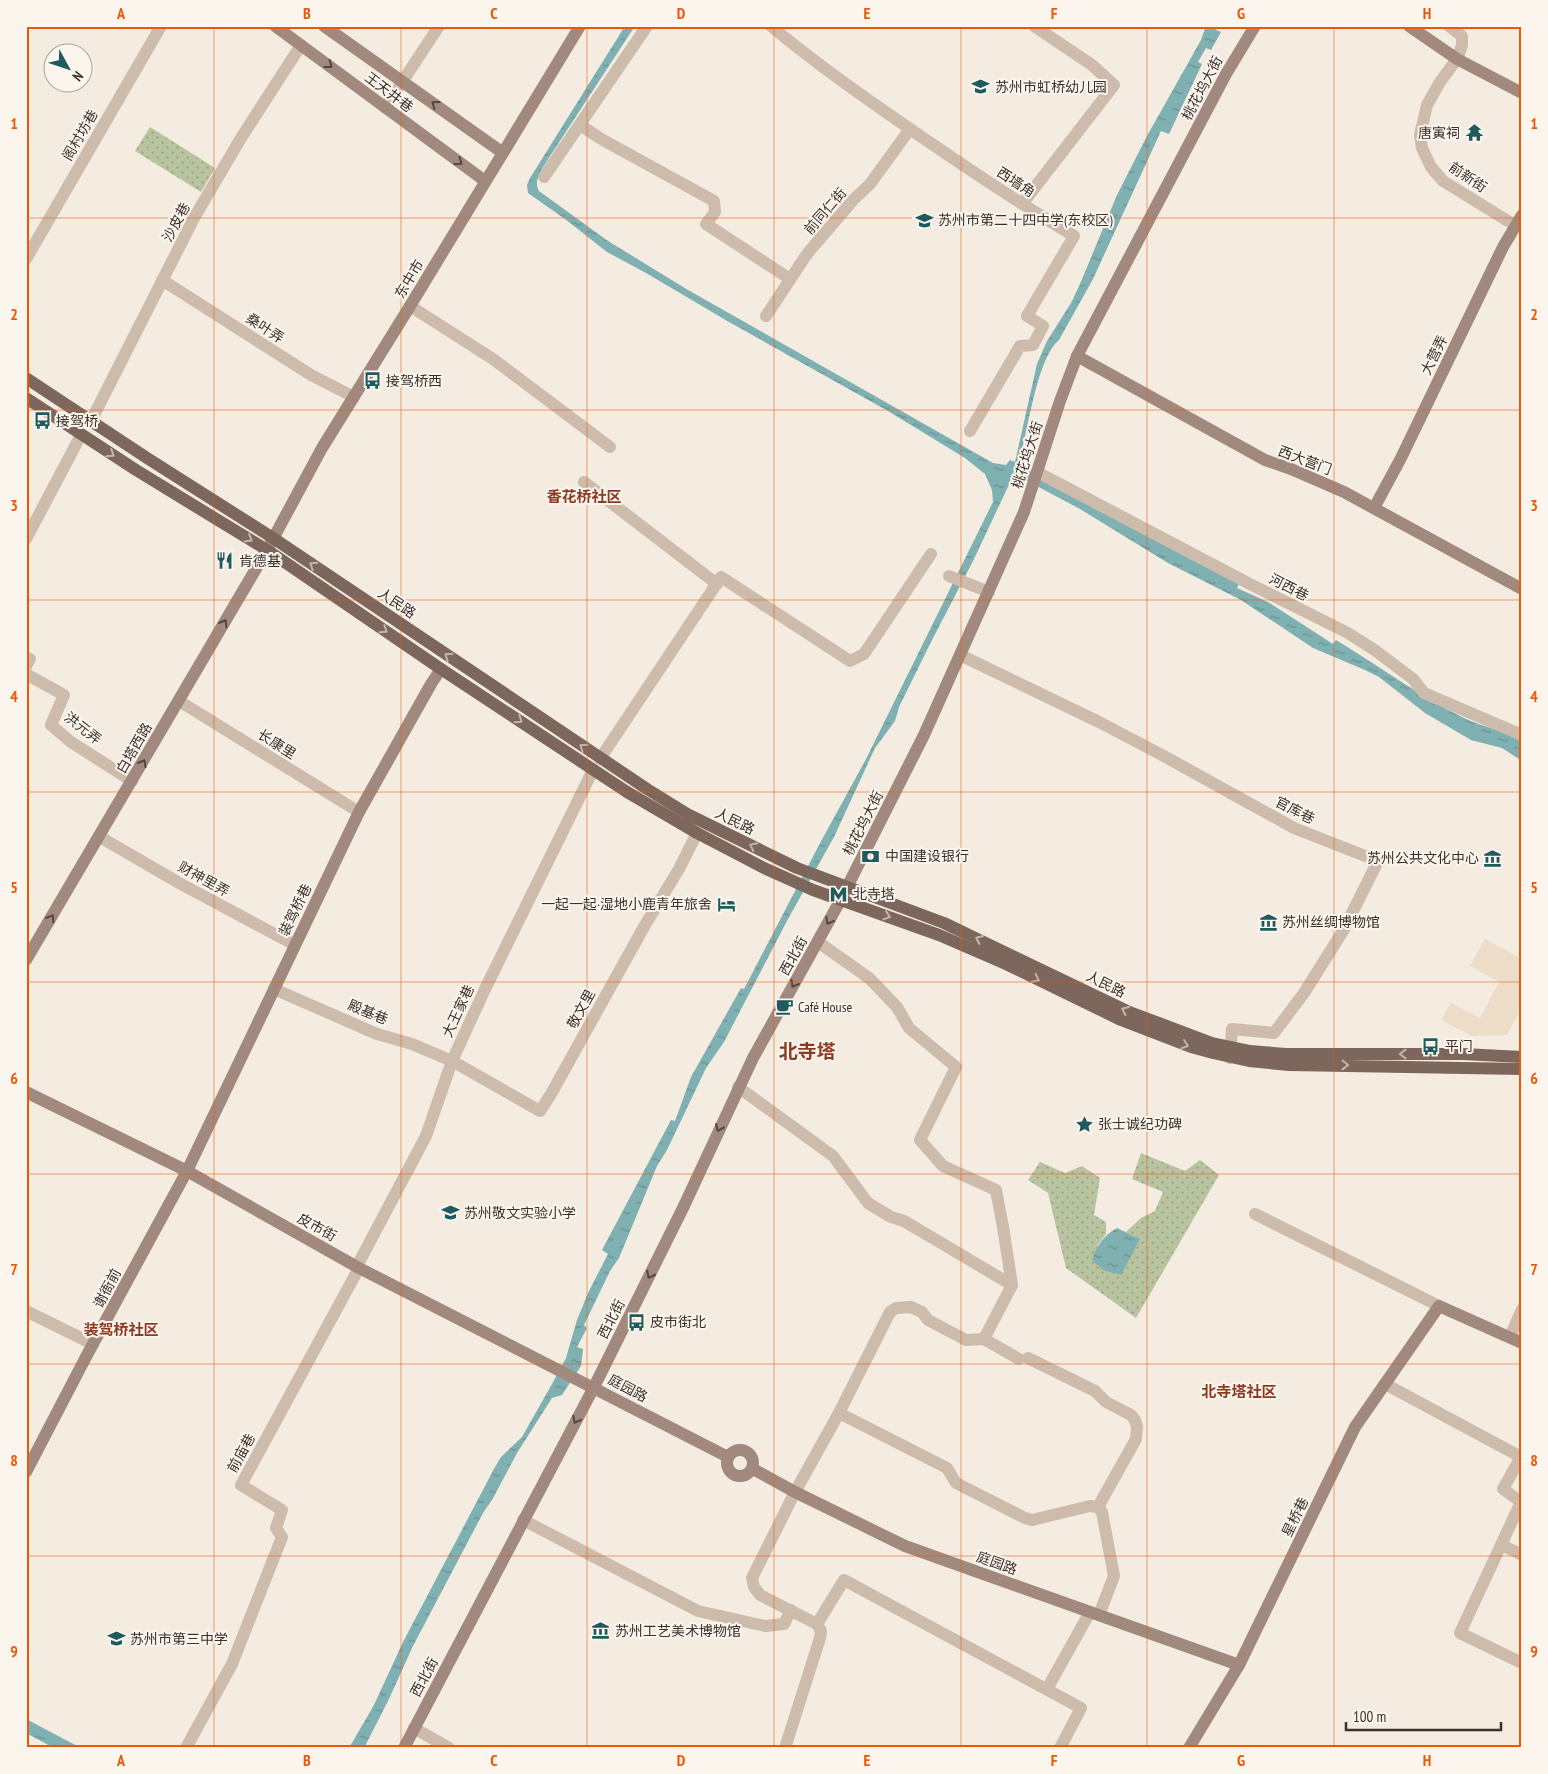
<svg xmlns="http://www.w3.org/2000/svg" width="1548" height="1774" font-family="'PT Sans Narrow','Noto Sans SC',sans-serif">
<defs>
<pattern id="garden-dots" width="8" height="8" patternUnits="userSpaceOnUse" patternTransform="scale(1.25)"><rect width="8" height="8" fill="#b8c4a0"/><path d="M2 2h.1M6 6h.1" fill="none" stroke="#97a083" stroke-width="1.8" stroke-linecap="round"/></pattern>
<pattern id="water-ripples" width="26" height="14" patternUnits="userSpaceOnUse" patternTransform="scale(1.25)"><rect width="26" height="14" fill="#7fb0b2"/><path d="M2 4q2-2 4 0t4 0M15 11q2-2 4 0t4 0" fill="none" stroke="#699091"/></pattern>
</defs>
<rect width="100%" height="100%" fill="#f4ebe1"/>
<g fill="url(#garden-dots)">
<path d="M 150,127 L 215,168 L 201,192 L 135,151 Z"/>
<path d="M 1141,1153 L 1185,1171 L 1200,1160 L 1219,1175 L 1136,1318 L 1066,1268 L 1048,1193 L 1028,1180 L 1040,1162 L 1065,1173 L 1082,1166 L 1100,1178 L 1094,1215 L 1106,1222 L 1106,1234 L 1097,1246 L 1140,1239 L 1126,1232 L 1141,1218 L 1155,1211 L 1163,1192 L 1132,1179 Z"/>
</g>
<path fill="#ecdcc8" d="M 1485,939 L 1522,959 L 1522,1007 L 1507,1035 L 1472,1036 L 1441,1020 L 1451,1003 L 1480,1018 L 1499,982 L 1470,966 Z"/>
<g fill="url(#water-ripples)">
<path d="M 625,26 L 635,26 L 543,167 C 539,175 534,182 539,191 L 608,241 L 688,290 L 993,463 L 1006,465 L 1010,460 L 1015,462 L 1037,364 L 1047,341 L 1071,303 L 1080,284 L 1117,195 L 1147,136 L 1201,40 L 1206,26 L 1218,26 L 1216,30 L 1221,32 L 1211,50 L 1206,48 L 1198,62 L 1202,64 L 1169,134 L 1161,131 L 1093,279 L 1059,340 C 1036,359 1028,434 1018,465 L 1240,581 L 1237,588 L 1268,602 L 1333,644 L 1336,640 C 1379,666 1419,696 1464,718 C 1482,727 1503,730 1522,740 L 1522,761 L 1502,748 L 1471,740 L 1425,713 L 1379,677 L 1365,670 L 1313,648 L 1241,600 L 1168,563 L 1080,509 L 1014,474 L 973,561 L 931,642 L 899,707 L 895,721 L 875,748 L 834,837 L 788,919 L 724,1042 L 706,1068 L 667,1150 L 657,1166 L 619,1258 L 610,1271 L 584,1325 L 587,1328 L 577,1347 L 583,1349 L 581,1366 L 562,1395 L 552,1398 L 517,1453 L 492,1500 L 483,1513 L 413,1646 L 388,1701 L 364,1748 L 349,1748 L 374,1705 L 403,1642 L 495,1467 L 501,1457 L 522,1437 L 552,1384 L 566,1358 L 577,1320 L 588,1293 L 608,1254 L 602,1250 L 671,1120 L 675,1121 L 691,1077 L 741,988 L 744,989 L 819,845 L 865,761 L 993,502 L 992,490 L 985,474 L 965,458 L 888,411 L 729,322 L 646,273 L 607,252 L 565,219 L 528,193 L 527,185 L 530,178 Z"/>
<path d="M 1117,1228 L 1140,1239 L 1121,1275 L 1103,1270 L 1092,1260 C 1097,1245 1103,1236 1117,1228 Z"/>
<path d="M 26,1719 L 81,1748 L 54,1748 L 26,1733 Z"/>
</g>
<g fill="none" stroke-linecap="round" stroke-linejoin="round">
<g stroke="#cdbbac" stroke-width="12">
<path d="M 771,26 C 809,58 848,86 890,115 C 950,157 1011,198 1074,236 L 1027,316 L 1043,326 L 1033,345 L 1020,346 L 970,431"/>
<path d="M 1449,26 L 1462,36 L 1462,45 L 1457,59 L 1440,82 L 1427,105 L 1420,135 L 1422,148 L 1431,167 L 1443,181 L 1516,226"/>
<path d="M 385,108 L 439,26"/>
<path d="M 580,125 L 603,140 L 714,201 L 715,212 L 706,224 L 790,279"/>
<path d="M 544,177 L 647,26"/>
<path d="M 1022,204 L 1114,85 L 1092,65 L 1034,26"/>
<path d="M 26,259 L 161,26"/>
<path d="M 162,280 L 311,375 L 354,397"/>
<path d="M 410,306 L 493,359 L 610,447"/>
<path d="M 766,316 L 807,254 L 853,200 L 870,184 L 910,129"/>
<path d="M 91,421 L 194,218 L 241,138 L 301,45"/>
<path d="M 1037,472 L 1248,583 L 1348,633 L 1376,651 L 1413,679 L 1424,693 L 1522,735"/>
<path d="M 584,482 L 717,584"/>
<path d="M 26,539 L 81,435"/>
<path d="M 949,576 L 989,592"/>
<path d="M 960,655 L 1099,722 L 1162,755 L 1294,828 L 1378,861 L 1343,931 L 1304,993 L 1274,1033 L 1232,1029 L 1230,1058"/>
<path d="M 26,657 L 30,659 L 26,666"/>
<path d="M 26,674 L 64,695 L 51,725 L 71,742 L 132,781"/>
<path d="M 179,701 L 359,812"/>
<path d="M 600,759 L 721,577 L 850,661 L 864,654 L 931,554"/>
<path d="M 100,837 L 181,884 L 295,945"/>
<path d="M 818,942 L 869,978 L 897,1007 L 909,1028 L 956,1067 L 920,1140 L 943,1166 L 996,1190 L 1003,1227 L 1012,1285 L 984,1339"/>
<path d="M 274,989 L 377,1034 L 412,1044 L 452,1061 L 540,1111 L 551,1094 L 645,925 L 679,869 L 697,833"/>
<path d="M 738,1087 L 833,1156 L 868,1203 L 891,1217 L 904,1221 L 1012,1285"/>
<path d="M 1255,1214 L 1439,1306"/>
<path d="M 357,1266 L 426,1136 L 452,1061 L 486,987 L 593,770"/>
<path d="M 26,1311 L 93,1344"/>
<path d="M 1510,1337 L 1522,1309"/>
<path d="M 1028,1358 L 1095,1391 L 1106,1402 L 1131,1415 L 1135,1420 L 1137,1426 L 1136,1439 L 1098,1507"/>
<path d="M 1385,1384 L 1521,1457 L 1503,1489 L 1521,1502 L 1460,1633 L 1522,1663"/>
<path d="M 839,1413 L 947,1468 L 956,1483 L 1025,1518 L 1032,1520 L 1090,1506 L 1098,1507 L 1102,1512 L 1114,1576 L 1099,1615"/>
<path d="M 523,1520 L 698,1611 L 765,1626 L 784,1624 L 791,1610"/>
<path d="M 1502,1545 L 1522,1555"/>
<path d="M 817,1624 L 844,1580 L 1081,1708 L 1060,1748"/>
<path d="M 1047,1689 L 1090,1612"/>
<path d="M 414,1728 L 449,1748"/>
<path d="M 186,1748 L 232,1664 L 282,1537 L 276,1528 L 282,1510 L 241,1485 L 359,1268"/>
<path d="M 785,1748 L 820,1638 L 821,1631 L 817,1624 L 760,1595 L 754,1587 L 752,1578 L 795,1492 L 839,1413 L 890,1312 L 896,1308 L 911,1307 L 922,1312 L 928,1320 L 966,1340 L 984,1339 L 1019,1359"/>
</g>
<g stroke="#a18a7d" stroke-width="12">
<path d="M 275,26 L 485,181"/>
<path d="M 324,26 L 503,153"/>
<path d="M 1409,26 L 1457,59 L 1522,93"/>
<path d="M 1077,356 L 1265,460 L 1291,469 L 1344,492 L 1522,589"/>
<path d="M 1374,508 L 1401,458 L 1503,247 L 1522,215"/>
<path d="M 26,960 L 267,550 L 322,448 L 410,306 L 580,26"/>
<path d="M 26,1092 L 187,1171 L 359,1268 L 728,1457"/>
<circle cx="740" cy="1463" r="13"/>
<path d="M 753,1469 L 795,1492 L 905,1546 L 1239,1665"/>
<path d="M 26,1472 L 87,1355 L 187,1171 L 359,812 L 431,684 L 441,669"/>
<path d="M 404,1748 L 594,1387 L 683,1208 L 753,1058 L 840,901 L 924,735 L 1024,512 L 1060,401 L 1077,356 L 1226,74 L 1255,26"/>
<path d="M 1189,1748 L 1239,1665 L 1355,1427 L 1439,1306 L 1522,1343"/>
</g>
<g stroke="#7d675c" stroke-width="12">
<path d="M 26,378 L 147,458 L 273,538 L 647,789 L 689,815 L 797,868 L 944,923 L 1127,1011 L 1212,1043 L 1250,1051 L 1286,1054 L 1463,1054 L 1522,1057"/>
<path d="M 26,398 L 136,470 L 267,550 L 441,669 L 627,792 L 697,833 L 764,868 L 813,890 L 939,935 L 1006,964 L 1121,1020 L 1191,1047 L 1213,1053 L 1249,1061 L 1289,1065 L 1522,1069"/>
</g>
</g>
<defs><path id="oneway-chevron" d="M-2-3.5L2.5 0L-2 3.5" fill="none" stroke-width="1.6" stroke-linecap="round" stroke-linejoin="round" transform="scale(1.25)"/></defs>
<g stroke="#544640">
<use href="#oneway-chevron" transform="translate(329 65) rotate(37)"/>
<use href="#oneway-chevron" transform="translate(435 104) rotate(-144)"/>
<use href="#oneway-chevron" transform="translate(459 162) rotate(36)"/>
<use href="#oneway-chevron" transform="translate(224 623) rotate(-60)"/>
<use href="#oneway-chevron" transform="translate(143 763) rotate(-60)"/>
<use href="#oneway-chevron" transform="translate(51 918) rotate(-59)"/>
<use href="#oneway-chevron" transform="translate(829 921) rotate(119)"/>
<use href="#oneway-chevron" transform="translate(794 984) rotate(119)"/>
<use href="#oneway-chevron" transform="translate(719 1128) rotate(114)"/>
<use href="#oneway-chevron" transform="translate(650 1275) rotate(117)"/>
<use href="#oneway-chevron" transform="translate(576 1420) rotate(118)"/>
</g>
<g stroke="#c2b5ac">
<use href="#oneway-chevron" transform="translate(111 454) rotate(33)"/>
<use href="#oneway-chevron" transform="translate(249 539) rotate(31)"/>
<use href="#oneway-chevron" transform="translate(313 565) rotate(-146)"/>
<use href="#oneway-chevron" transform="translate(384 630) rotate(34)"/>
<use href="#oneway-chevron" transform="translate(448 656) rotate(-146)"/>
<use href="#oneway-chevron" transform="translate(519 720) rotate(34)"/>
<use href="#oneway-chevron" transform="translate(583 747) rotate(-146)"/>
<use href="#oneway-chevron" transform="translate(753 846) rotate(-154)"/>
<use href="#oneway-chevron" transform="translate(887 916) rotate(18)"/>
<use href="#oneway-chevron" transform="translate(979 939) rotate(-155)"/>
<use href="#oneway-chevron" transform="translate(1036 979) rotate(26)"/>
<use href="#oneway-chevron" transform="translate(1125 1010) rotate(-156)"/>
<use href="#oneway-chevron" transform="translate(1185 1045) rotate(19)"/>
<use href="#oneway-chevron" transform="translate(1403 1054) rotate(180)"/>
<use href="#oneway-chevron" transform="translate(1345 1065) rotate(1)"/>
</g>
<path fill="none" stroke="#e8590c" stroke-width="1" stroke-opacity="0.55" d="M 214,26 L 214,1748M 401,26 L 401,1748M 587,26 L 587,1748M 774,26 L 774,1748M 961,26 L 961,1748M 1147,26 L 1147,1748M 1334,26 L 1334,1748M 26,218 L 1522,218M 26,410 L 1522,410M 26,600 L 1522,600M 26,792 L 1522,792M 26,982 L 1522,982M 26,1174 L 1522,1174M 26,1364 L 1522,1364M 26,1556 L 1522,1556"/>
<defs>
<symbol id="school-bare" viewBox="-9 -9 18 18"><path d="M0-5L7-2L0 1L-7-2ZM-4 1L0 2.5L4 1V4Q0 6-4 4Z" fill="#1f5a5e" stroke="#fbf5ee" stroke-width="2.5" paint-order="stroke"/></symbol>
<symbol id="temple-bare" viewBox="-9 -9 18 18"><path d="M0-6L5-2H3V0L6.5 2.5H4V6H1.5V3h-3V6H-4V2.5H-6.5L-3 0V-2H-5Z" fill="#1f5a5e" stroke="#fbf5ee" stroke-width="2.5" paint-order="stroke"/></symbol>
<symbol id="bus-bare" viewBox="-9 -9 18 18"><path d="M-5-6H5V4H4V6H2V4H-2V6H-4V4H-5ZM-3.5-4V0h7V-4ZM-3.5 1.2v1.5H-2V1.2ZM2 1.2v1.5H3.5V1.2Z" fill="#1f5a5e" stroke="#fbf5ee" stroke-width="2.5" paint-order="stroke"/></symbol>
<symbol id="restaurant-bare" viewBox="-9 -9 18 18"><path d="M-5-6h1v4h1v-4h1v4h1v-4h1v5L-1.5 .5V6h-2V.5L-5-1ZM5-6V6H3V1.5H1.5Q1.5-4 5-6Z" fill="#1f5a5e" stroke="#fbf5ee" stroke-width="2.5" paint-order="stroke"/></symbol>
<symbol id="bank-bare" viewBox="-9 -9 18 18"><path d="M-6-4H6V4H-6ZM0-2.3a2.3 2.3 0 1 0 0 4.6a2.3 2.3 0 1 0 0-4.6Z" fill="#1f5a5e" stroke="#fbf5ee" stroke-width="2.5" paint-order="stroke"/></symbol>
<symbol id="museum-bare" viewBox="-9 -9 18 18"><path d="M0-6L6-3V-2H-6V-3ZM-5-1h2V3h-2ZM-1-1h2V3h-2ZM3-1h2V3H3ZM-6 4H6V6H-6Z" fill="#1f5a5e" stroke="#fbf5ee" stroke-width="2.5" paint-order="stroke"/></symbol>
<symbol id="metro-bare" viewBox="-9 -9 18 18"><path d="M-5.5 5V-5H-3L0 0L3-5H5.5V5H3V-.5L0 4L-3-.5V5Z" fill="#1f5a5e" stroke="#fbf5ee" stroke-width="2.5" paint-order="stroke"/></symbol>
<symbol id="hotel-bare" viewBox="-9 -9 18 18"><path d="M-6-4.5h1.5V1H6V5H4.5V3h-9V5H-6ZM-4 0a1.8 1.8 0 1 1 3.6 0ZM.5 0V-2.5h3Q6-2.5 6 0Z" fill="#1f5a5e" stroke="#fbf5ee" stroke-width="2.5" paint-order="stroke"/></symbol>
<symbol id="cafe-bare" viewBox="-9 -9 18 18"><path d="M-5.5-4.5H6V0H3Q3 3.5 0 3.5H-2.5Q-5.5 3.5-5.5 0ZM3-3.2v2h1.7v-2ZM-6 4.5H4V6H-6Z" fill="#1f5a5e" stroke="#fbf5ee" stroke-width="2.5" paint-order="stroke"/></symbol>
<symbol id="sight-bare" viewBox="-9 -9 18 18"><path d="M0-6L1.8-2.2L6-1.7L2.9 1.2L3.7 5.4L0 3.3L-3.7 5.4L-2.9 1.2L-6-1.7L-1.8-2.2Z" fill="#1f5a5e" stroke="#fbf5ee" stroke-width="2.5" paint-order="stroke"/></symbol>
</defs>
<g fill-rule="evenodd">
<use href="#school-bare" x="968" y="74" width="25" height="25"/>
<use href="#temple-bare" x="1462" y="120" width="25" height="25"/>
<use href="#school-bare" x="912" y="208" width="25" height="25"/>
<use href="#bus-bare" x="360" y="368" width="25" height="25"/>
<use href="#bus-bare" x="30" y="408" width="25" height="25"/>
<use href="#restaurant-bare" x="212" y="548" width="25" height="25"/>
<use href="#bank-bare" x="858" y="844" width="25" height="25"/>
<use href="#museum-bare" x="1480" y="846" width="25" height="25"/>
<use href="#metro-bare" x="826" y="882" width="25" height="25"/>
<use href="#hotel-bare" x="714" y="892" width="25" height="25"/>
<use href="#museum-bare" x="1256" y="910" width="25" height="25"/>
<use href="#cafe-bare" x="772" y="994" width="25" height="25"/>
<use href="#bus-bare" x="1418" y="1034" width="25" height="25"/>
<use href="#sight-bare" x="1072" y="1112" width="25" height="25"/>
<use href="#school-bare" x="438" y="1200" width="25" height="25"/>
<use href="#bus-bare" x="624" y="1310" width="25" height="25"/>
<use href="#museum-bare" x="588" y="1618" width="25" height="25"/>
<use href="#school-bare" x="104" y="1626" width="25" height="25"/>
</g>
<g text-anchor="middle" stroke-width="4" stroke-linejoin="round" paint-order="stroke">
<g font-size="14" fill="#3b302b" stroke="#fbf5ee" text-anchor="start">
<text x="995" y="92">苏州市虹桥幼儿园</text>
<text x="1460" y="138" text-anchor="end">唐寅祠</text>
<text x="938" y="225">苏州市第二十四中学(东校区)</text>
<text x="386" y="386">接驾桥西</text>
<text x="56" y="426">接驾桥</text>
<text x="239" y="566">肯德基</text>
<text x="885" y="861">中国建设银行</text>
<text x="1479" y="863" text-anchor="end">苏州公共文化中心</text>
<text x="853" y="899">北寺塔</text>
<text x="712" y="909" text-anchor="end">一起一起·湿地小鹿青年旅舍</text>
<text x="1282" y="927">苏州丝绸博物馆</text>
<text x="798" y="1012">Café House</text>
<text x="1445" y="1051">平门</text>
<text x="1098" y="1129">张士诚纪功碑</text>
<text x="464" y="1218">苏州敬文实验小学</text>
<text x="650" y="1327">皮市街北</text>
<text x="615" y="1636">苏州工艺美术博物馆</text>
<text x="130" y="1644">苏州市第三中学</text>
</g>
<g font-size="14" fill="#3b302b" stroke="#fbf5ee">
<text transform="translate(1202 88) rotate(-62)" y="5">桃花坞大街</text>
<text transform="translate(389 92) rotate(37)" y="5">王天井巷</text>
<text transform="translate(80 135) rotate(-60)" y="5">阁村坊巷</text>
<text transform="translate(1468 177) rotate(34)" y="5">前新街</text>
<text transform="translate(1016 182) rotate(33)" y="5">西墙角</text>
<text transform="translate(825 211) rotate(-49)" y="5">前同仁街</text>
<text transform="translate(176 222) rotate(-62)" y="5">沙皮巷</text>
<text transform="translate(409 279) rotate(-59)" y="5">东中市</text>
<text transform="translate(265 328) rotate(33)" y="5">桑叶弄</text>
<text transform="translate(1434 355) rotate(-64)" y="5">大营弄</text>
<text transform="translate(1027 455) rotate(-72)" y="5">桃花坞大街</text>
<text transform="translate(1305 460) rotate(21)" y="5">西大营门</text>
<text transform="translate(1289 587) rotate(27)" y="5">河西巷</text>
<text transform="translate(397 603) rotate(34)" y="5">人民路</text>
<text transform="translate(83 728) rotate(38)" y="5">洪元弄</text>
<text transform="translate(277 744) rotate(32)" y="5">长康里</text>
<text transform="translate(134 748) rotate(-60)" y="5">白塔西路</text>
<text transform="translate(1295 810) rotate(27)" y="5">官库巷</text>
<text transform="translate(735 821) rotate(26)" y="5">人民路</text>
<text transform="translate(863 823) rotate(-63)" y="5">桃花坞大街</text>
<text transform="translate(204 879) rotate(29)" y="5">财神里弄</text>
<text transform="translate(295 910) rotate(-64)" y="5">装驾桥巷</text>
<text transform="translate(793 956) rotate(-61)" y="5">西北街</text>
<text transform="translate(1106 984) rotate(26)" y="5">人民路</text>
<text transform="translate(581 1009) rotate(-61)" y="5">敬文里</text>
<text transform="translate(458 1011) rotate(-65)" y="5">大王家巷</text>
<text transform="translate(368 1012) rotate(22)" y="5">殿基巷</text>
<text transform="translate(317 1227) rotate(29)" y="5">皮市街</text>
<text transform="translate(107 1288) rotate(-62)" y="5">谢衙前</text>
<text transform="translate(611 1319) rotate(-63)" y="5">西北街</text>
<text transform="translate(628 1388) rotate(28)" y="5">庭园路</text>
<text transform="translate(241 1453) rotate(-61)" y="5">前庙巷</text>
<text transform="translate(1295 1517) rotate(-64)" y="5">星桥巷</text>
<text transform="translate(997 1563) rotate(20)" y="5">庭园路</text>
<text transform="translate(424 1677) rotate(-62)" y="5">西北街</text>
</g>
<g font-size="15" font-weight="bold" fill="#8c3b22" stroke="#fbf5ee">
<text x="584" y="502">香花桥社区</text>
<text x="121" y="1335">装驾桥社区</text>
<text x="1239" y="1397">北寺塔社区</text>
</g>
<g font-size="19" font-weight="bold" fill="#8c3b22" stroke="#fbf5ee">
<text x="807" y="1058">北寺塔</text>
</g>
</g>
<rect width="1548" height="1774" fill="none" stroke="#fbf5ee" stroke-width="55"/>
<g transform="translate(68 68) rotate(130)"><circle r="24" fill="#fbf5ee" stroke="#aea6a0"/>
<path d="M0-4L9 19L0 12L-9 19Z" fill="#1f5a5e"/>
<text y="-8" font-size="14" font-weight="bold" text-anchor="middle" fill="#3b302b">N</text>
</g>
<path d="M1346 1722v8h155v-8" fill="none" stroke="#3b302b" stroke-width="2.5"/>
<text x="1353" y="1722" font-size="15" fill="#3b302b" stroke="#fbf5ee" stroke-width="4" paint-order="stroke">100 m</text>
<rect x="28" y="28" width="1492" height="1718" fill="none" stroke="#e8590c" stroke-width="2"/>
<g font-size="16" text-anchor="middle" font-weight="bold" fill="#e8590c">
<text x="121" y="19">A</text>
<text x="307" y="19">B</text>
<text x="494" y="19">C</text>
<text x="681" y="19">D</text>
<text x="867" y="19">E</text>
<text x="1054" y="19">F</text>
<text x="1241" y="19">G</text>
<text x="1427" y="19">H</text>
<text x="14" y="129">1</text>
<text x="1534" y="129">1</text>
<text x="14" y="320">2</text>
<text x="1534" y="320">2</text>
<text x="14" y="511">3</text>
<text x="1534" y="511">3</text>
<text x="14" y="702">4</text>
<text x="1534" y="702">4</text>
<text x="14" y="893">5</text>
<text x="1534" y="893">5</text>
<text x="14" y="1084">6</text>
<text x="1534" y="1084">6</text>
<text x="14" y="1275">7</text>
<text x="1534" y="1275">7</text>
<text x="14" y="1466">8</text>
<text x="1534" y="1466">8</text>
<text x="14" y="1657">9</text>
<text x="1534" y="1657">9</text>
<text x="121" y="1766">A</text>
<text x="307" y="1766">B</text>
<text x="494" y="1766">C</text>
<text x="681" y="1766">D</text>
<text x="867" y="1766">E</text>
<text x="1054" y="1766">F</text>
<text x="1241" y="1766">G</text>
<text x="1427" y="1766">H</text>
</g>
</svg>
